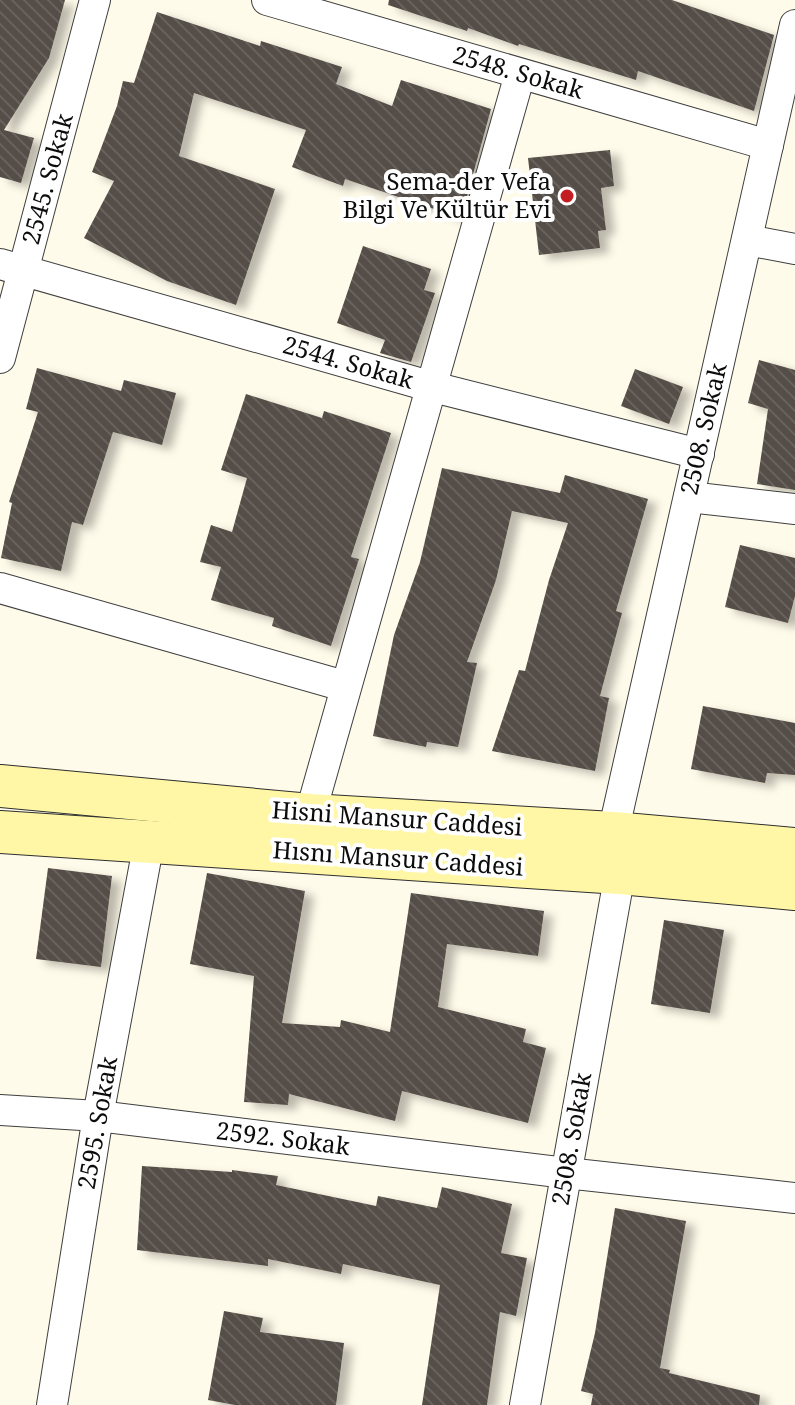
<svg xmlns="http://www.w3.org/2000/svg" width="795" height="1405" font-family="'Noto Serif',serif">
<defs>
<pattern id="building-back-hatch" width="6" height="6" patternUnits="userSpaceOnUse" patternTransform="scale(2)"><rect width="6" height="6" fill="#554d47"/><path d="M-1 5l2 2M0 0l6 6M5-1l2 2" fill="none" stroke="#68625d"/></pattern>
<filter id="shadow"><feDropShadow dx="9" dy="5" stdDeviation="4" flood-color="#0004"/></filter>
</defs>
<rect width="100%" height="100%" fill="#fffbea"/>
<g fill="url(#building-back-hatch)" filter="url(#shadow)">
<path d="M 0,0 L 65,0 L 49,58 L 4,130 L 34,138 L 21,183 L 0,177 Z"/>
<path d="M 389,0 L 672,0 L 774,35 L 754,111 L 638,71 L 636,80 L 519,44 L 518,46 L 468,28 L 467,31 L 388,5 Z"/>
<path d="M 157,12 L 260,46 L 261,41 L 342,67 L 336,84 L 392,106 L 401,80 L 491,109 L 461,218 L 345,179 L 343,186 L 292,167 L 306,130 L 194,93 L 179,156 L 275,189 L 236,305 L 167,281 L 84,238 L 114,181 L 92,172 L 117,106 L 123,81 L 134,83 Z"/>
<path d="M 610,150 L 614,186 L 601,188 L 606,230 L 598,231 L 600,248 L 539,255 L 528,158 Z"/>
<path d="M 363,246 L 431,269 L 424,290 L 435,293 L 411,362 L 380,353 L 385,340 L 337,323 Z"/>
<path d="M 759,360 L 795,370 L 795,490 L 757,484 L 768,409 L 748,403 Z"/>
<path d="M 37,368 L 121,391 L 124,380 L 176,393 L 162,445 L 113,432 L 83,525 L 72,522 L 61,571 L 1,558 L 12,503 L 9,502 L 38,412 L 26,409 Z"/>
<path d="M 635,369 L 683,387 L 669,424 L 621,406 Z"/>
<path d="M 246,394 L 322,418 L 324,411 L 391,433 L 351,557 L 359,559 L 331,646 L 272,626 L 274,618 L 211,600 L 221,567 L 200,562 L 211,525 L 232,532 L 247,478 L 221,470 Z"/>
<path d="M 442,468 L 560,493 L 565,475 L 648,499 L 616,611 L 622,613 L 600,696 L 609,698 L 595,771 L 492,751 L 519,670 L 525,671 L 549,580 L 568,523 L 512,511 L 496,580 L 467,662 L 477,663 L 458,747 L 427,742 L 426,747 L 373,736 L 394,635 L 420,562 Z"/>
<path d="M 740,545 L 795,558 L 795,596 L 788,623 L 725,607 Z"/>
<path d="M 703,706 L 795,723 L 795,775 L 767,773 L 765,783 L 691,769 Z"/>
<path d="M 48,868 L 112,876 L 101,967 L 36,959 Z"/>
<path d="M 207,873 L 305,891 L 282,1023 L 340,1027 L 341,1020 L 390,1032 L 411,893 L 544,911 L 538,956 L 447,944 L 438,1007 L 526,1029 L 523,1042 L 546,1048 L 528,1123 L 402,1091 L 395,1121 L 289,1094 L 288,1105 L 244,1102 L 254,976 L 190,964 Z"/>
<path d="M 664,920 L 724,930 L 710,1013 L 651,1004 Z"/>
<path d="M 142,1166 L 232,1172 L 232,1170 L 278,1176 L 276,1185 L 376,1206 L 378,1196 L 437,1208 L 442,1187 L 512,1204 L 501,1253 L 527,1258 L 516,1316 L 500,1312 L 487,1405 L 422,1405 L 440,1285 L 343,1264 L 341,1274 L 268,1259 L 268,1266 L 137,1250 Z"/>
<path d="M 615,1208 L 686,1221 L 660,1368 L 670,1370 L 669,1373 L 760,1395 L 759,1405 L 591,1405 L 593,1394 L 581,1391 L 595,1333 Z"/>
<path d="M 224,1311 L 263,1318 L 260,1332 L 344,1343 L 336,1405 L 235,1405 L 208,1400 Z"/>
</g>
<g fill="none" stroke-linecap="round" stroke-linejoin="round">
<defs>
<g id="street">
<path d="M 267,0 L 768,145"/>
<path d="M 747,240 L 795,249"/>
<path d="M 0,264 L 429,386 L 699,454"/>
<path d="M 0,358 L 95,0"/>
<path d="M 689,497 L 795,509"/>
<path d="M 0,588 L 344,686"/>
<path d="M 310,815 L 520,74"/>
<path d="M 613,833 L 795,25"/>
<path d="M 0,1110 L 98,1116 L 566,1173 L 795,1198"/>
<path d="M 52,1405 L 98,1116 L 149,842"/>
<path d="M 525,1405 L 620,873"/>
</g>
<g id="secondary">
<path d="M 0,786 L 310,815 L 613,833 L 795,849"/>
<path d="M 0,832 L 620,873 L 795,889"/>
</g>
</defs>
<use href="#street" stroke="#3f3f3f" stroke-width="32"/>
<use href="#secondary" stroke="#2e2e2e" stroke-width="44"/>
<use href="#street" stroke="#fff" stroke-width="30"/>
<use href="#secondary" stroke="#fff7a5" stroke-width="42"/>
</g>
<circle fill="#c31c21" stroke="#fff" stroke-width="3" cx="567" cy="196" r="8"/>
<g text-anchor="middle" stroke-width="8" stroke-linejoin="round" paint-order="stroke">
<g font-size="24" fill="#0c0c0c" stroke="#fff">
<text transform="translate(518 73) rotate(16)" y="8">2548. Sokak</text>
<text transform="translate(48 179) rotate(-75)" y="8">2545. Sokak</text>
<text transform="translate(348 363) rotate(16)" y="8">2544. Sokak</text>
<text transform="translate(704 429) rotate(-77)" y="8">2508. Sokak</text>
<text transform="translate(397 819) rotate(4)" y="8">Hisni Mansur Caddesi</text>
<text transform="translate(398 859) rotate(4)" y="8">Hısnı Mansur Caddesi</text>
<text transform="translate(98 1123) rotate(-80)" y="8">2595. Sokak</text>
<text transform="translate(283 1139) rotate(7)" y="8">2592. Sokak</text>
<text transform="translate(572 1139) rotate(-80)" y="8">2508. Sokak</text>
</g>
<g font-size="24" fill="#0c0c0c" stroke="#fff" text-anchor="end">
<text x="551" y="190">Sema-der Vefa<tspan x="551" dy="28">Bilgi Ve Kültür Evi</tspan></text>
</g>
</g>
</svg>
